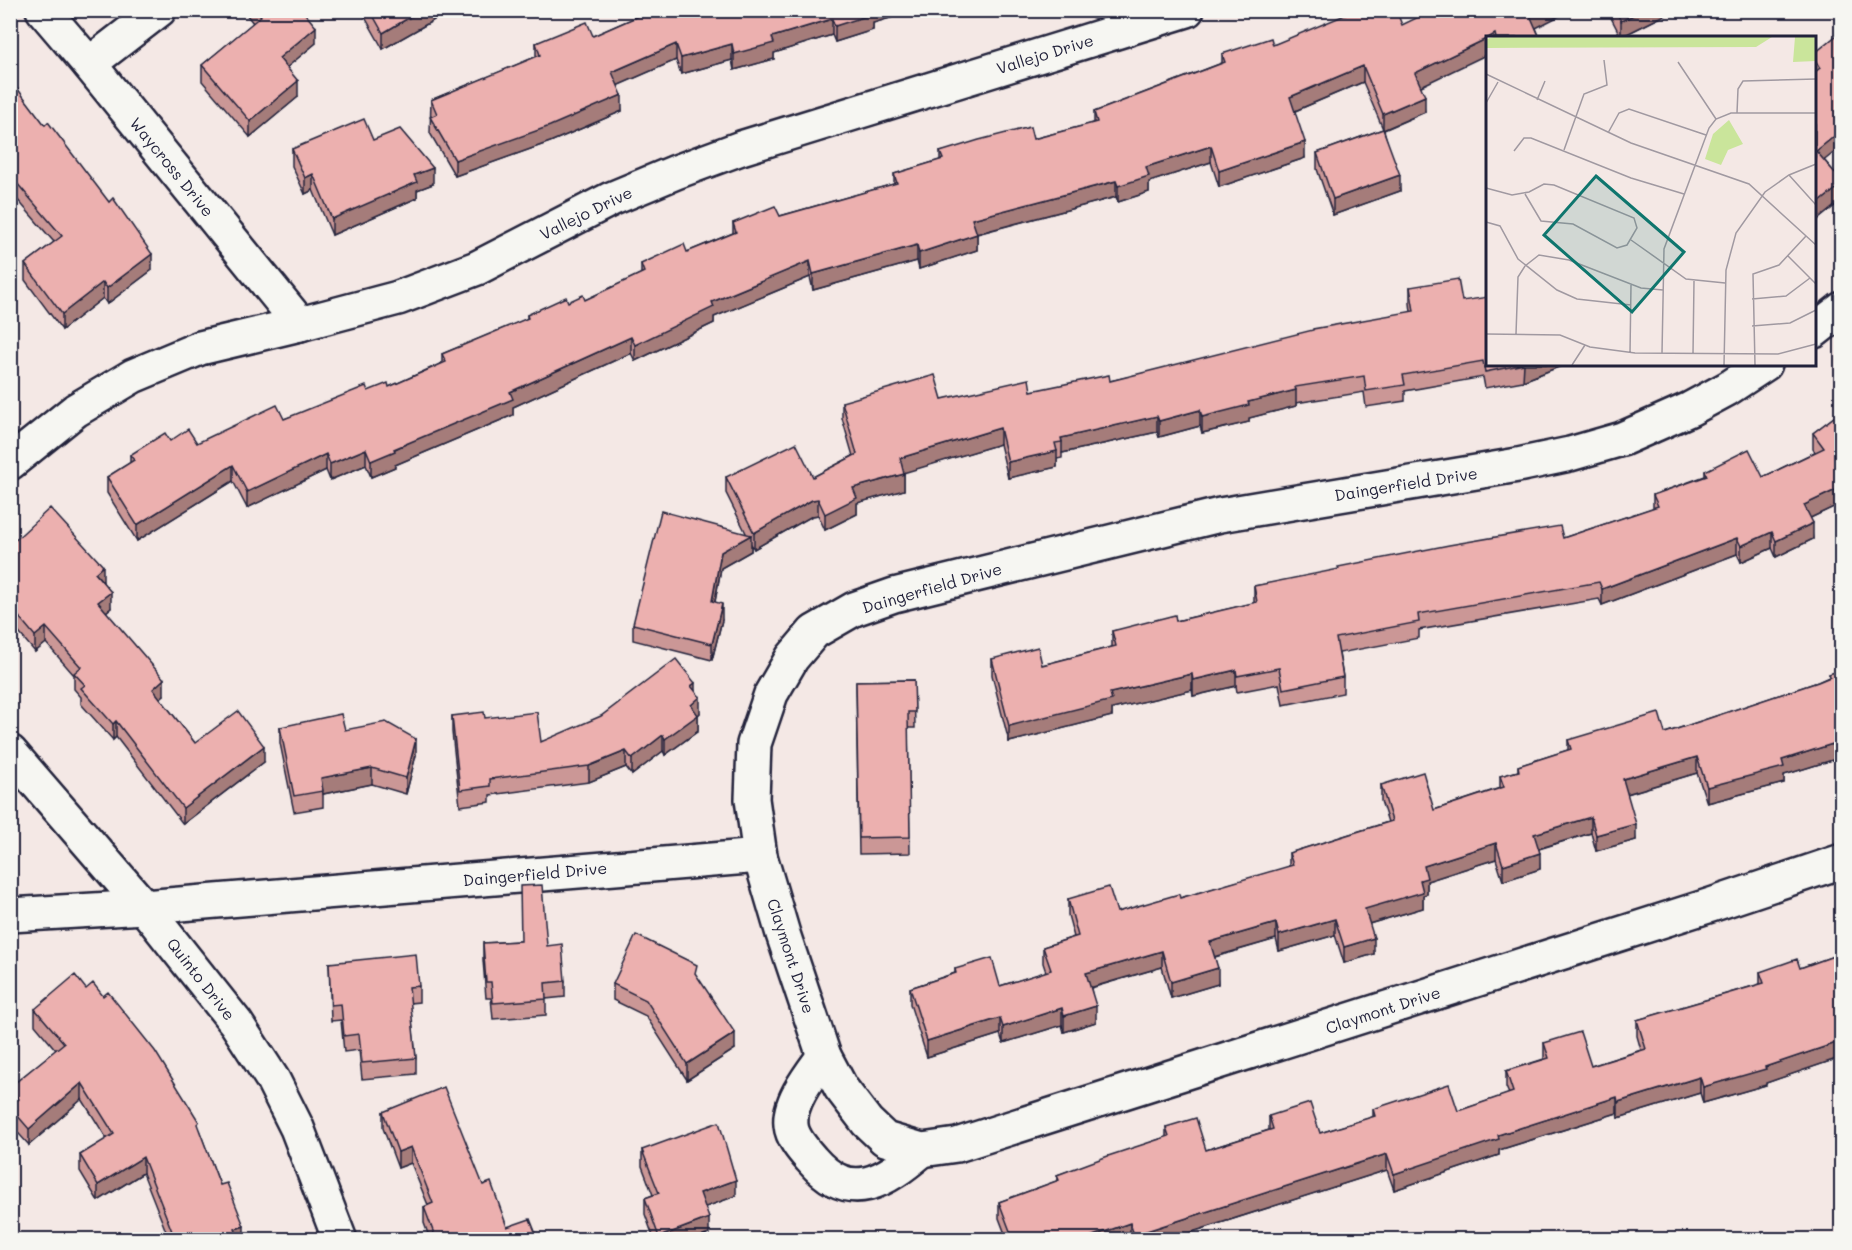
<svg xmlns="http://www.w3.org/2000/svg" width="1852" height="1250" font-family="Mali,sans-serif">
<rect width="100%" height="100%" fill="#f4e8e5"/>
<filter id="ink" filterUnits="userSpaceOnUse"><feTurbulence type="fractalNoise" baseFrequency=".0167" numOctaves="2"/><feDisplacementMap in="SourceGraphic" scale="12" xChannelSelector="R" yChannelSelector="G"/><feConvolveMatrix kernelMatrix="1 2 1 2 8 2 1 2 1" color-interpolation-filters="sRGB"/></filter>
<g filter="url(#ink)">
<g fill="none" stroke-linecap="round" stroke-linejoin="round">
<defs>
<g id="minor">
<path d="M 43,10 L 89,64 L 300,324"/>
<path d="M 89,64 L 159,10"/>
<path d="M 1814,331 L 1842,309"/>
<path d="M 1765,364 L 1727,389 L 1690,409 L 1622,439 L 1570,454 L 1518,465 L 1220,515 L 894,595 L 854,609 L 814,632 L 792,658 L 771,694 L 754,744 L 752,799 L 760,856 L 783,934 L 824,1056 L 841,1088 L 867,1122 L 885,1139 L 922,1150 L 957,1145 L 1711,905 L 1842,861"/>
<path d="M 10,463 L 76,410 L 133,376 L 200,348 L 300,324 L 398,298 L 477,268 L 611,199 L 676,172 L 741,148 L 1187,10"/>
<path d="M 10,752 L 144,907 L 236,1023 L 273,1080 L 297,1128 L 340,1240"/>
<path d="M 10,915 L 144,907 L 760,856"/>
<path d="M 824,1056 C 811,1074 788,1102 791,1125 C 792,1138 804,1151 812,1160 C 851,1205 885,1181 922,1150"/>
</g>
</defs>
<use href="#minor" stroke="#22223b" stroke-width="38"/>
<use href="#minor" stroke="#f6f6f2" stroke-width="33"/>
</g>
<g fill="#cb9796" stroke="#22223b" stroke-width="1.5">
<path d="M 243,10 L 302,10 L 316,43 L 287,67 L 298,97 L 250,137 L 202,81 L 202,65 L 253,23 Z"/>
<path d="M 361,10 L 434,10 L 434,20 L 383,49 Z"/>
<path d="M 652,10 L 917,10 L 873,23 L 873,30 L 835,42 L 832,35 L 774,53 L 774,59 L 734,70 L 732,60 L 681,74 L 676,60 L 618,85 L 622,111 L 550,142 L 455,176 L 430,133 L 431,100 L 536,57 L 536,43 L 593,36 Z"/>
<path d="M 1607,10 L 1675,10 L 1621,37 Z"/>
<path d="M 1370,12 L 1402,25 L 1536,28 L 1540,38 L 1488,38 L 1420,86 L 1425,112 L 1384,130 L 1400,191 L 1333,215 L 1317,169 L 1317,153 L 1383,129 L 1363,82 L 1295,111 L 1305,158 L 1219,187 L 1211,162 L 1149,182 L 1149,192 L 1118,202 L 1116,197 L 977,234 L 977,250 L 919,269 L 917,261 L 813,290 L 810,277 L 714,317 L 714,323 L 635,361 L 631,353 L 513,407 L 513,415 L 395,465 L 395,467 L 371,477 L 366,465 L 330,480 L 326,470 L 247,508 L 233,481 L 137,541 L 107,493 L 107,477 L 130,463 L 130,455 L 170,441 L 197,443 L 284,419 L 368,391 L 389,387 L 442,363 L 442,354 L 527,319 L 527,315 L 568,302 L 585,300 L 641,274 L 641,264 L 687,252 L 733,233 L 733,223 L 780,216 L 894,184 L 894,174 L 940,160 L 940,152 L 1033,139 L 1094,123 L 1094,112 L 1222,63 L 1222,54 L 1273,45 Z"/>
<path d="M 1842,31 L 1842,146 L 1824,160 L 1842,181 L 1842,200 L 1815,222 L 1815,53 Z"/>
<path d="M 10,79 L 152,270 L 107,304 L 103,298 L 62,330 L 25,280 L 25,264 L 54,242 L 10,191 Z"/>
<path d="M 373,140 L 433,184 L 417,190 L 417,198 L 332,235 L 313,190 L 305,194 L 292,166 L 292,149 Z"/>
<path d="M 1410,287 L 1462,301 L 1488,364 L 1566,364 L 1523,381 L 1485,388 L 1483,377 L 1405,391 L 1405,401 L 1366,407 L 1364,392 L 1296,403 L 1296,406 L 1249,418 L 1249,422 L 1202,433 L 1200,426 L 1159,437 L 1157,432 L 1062,453 L 1062,458 L 1057,459 L 1057,467 L 1008,478 L 1000,444 L 904,472 L 904,490 L 857,503 L 857,514 L 825,530 L 818,515 L 812,516 L 754,549 L 751,544 L 751,551 L 721,568 L 715,602 L 722,620 L 712,660 L 633,640 L 633,624 L 746,533 L 726,493 L 726,477 L 813,477 L 853,456 L 842,418 L 842,402 L 942,399 L 1031,391 L 1110,381 L 1411,312 L 1410,303 Z"/>
<path d="M 1842,411 L 1842,503 L 1810,518 L 1813,539 L 1776,557 L 1772,548 L 1741,562 L 1737,554 L 1602,605 L 1599,599 L 1419,630 L 1419,638 L 1339,653 L 1343,677 L 1343,693 L 1283,705 L 1279,684 L 1237,692 L 1236,686 L 1193,696 L 1192,690 L 1112,709 L 1112,716 L 1009,742 L 992,675 L 992,659 L 1042,665 L 1112,647 L 1112,631 L 1176,621 L 1254,603 L 1254,586 L 1563,538 L 1653,508 L 1653,495 L 1705,476 L 1705,471 L 1763,477 L 1815,452 L 1813,449 L 1813,433 Z"/>
<path d="M 10,545 L 103,582 L 111,608 L 106,612 L 164,695 L 160,698 L 195,743 L 264,762 L 183,824 L 116,737 L 113,740 L 81,704 L 81,697 L 74,689 L 74,675 L 46,643 L 35,652 L 10,622 Z"/>
<path d="M 1842,670 L 1842,757 L 1784,775 L 1784,783 L 1707,803 L 1697,773 L 1627,794 L 1636,840 L 1596,851 L 1591,833 L 1539,849 L 1540,869 L 1503,881 L 1496,859 L 1427,881 L 1427,894 L 1423,895 L 1423,908 L 1369,924 L 1374,954 L 1344,963 L 1335,935 L 1279,951 L 1276,939 L 1215,957 L 1218,984 L 1171,998 L 1162,967 L 1091,988 L 1096,1022 L 1064,1032 L 1062,1025 L 1003,1043 L 1000,1034 L 927,1057 L 910,1004 L 910,988 L 955,973 L 955,969 L 1000,986 L 1046,972 L 1043,963 L 1043,947 L 1074,937 L 1068,915 L 1068,899 L 1117,912 L 1180,898 L 1289,867 L 1289,853 L 1388,822 L 1381,801 L 1381,785 L 1434,810 L 1500,788 L 1500,776 L 1518,771 L 1518,766 L 1568,750 L 1568,740 L 1665,733 L 1818,682 L 1829,677 L 1829,674 Z"/>
<path d="M 914,680 L 915,728 L 908,728 L 910,853 L 859,854 L 856,681 Z"/>
<path d="M 695,691 L 700,713 L 698,715 L 698,731 L 665,755 L 663,751 L 632,775 L 626,767 L 589,782 L 490,795 L 490,802 L 460,806 L 452,732 L 452,716 L 485,718 L 541,742 Z"/>
<path d="M 280,727 L 345,730 L 416,755 L 406,794 L 372,784 L 323,794 L 323,807 L 294,812 L 280,743 Z"/>
<path d="M 520,941 L 547,946 L 565,981 L 565,997 L 546,999 L 546,1015 L 493,1019 L 491,998 L 486,998 L 483,960 L 483,943 Z"/>
<path d="M 1842,953 L 1842,1057 L 1766,1083 L 1766,1085 L 1703,1103 L 1700,1093 L 1618,1118 L 1617,1113 L 1499,1150 L 1499,1155 L 1394,1190 L 1387,1170 L 1170,1239 L 1007,1239 L 999,1218 L 999,1202 L 1057,1181 L 1057,1175 L 1166,1137 L 1166,1127 L 1206,1150 L 1269,1130 L 1269,1116 L 1320,1133 L 1373,1117 L 1373,1109 L 1458,1111 L 1509,1094 L 1506,1087 L 1506,1071 L 1544,1059 L 1544,1043 L 1591,1066 L 1641,1050 L 1637,1036 L 1637,1020 L 1760,984 L 1760,972 L 1800,968 Z"/>
<path d="M 329,963 L 419,986 L 419,1002 L 410,1003 L 416,1058 L 416,1074 L 362,1079 L 359,1050 L 344,1052 L 341,1020 L 331,1021 Z"/>
<path d="M 697,977 L 735,1049 L 687,1080 L 646,1016 L 613,1000 L 613,984 Z"/>
<path d="M 35,1009 L 199,1130 L 220,1185 L 244,1239 L 169,1239 L 143,1173 L 98,1201 L 80,1171 L 80,1155 L 107,1139 L 82,1099 L 29,1145 L 10,1124 L 10,1106 L 11,1105 L 10,1104 L 10,1087 L 56,1050 L 35,1025 Z"/>
<path d="M 383,1112 L 483,1185 L 507,1227 L 538,1239 L 430,1239 L 424,1223 L 424,1207 L 428,1205 L 411,1163 L 398,1168 L 383,1128 Z"/>
<path d="M 642,1150 L 736,1196 L 705,1207 L 709,1234 L 694,1239 L 654,1239 L 645,1214 L 645,1198 L 653,1195 L 642,1166 Z"/>
</g>
<g fill="#a57b7a" stroke="#22223b" stroke-width="1.5">
<path d="M 422,10 L 434,10 L 434,20 L 383,49 L 383,33 Z"/>
<path d="M 871,10 L 917,10 L 873,23 L 873,30 L 835,42 L 835,26 Z"/>
<path d="M 1539,10 L 1571,10 L 1530,31 L 1530,15 Z"/>
<path d="M 1643,10 L 1675,10 L 1621,37 L 1621,21 Z"/>
<path d="M 832,19 L 832,35 L 774,53 L 774,59 L 734,70 L 734,54 L 772,37 Z"/>
<path d="M 316,27 L 316,43 L 279,74 L 279,58 Z"/>
<path d="M 1488,38 L 1488,54 L 1415,89 L 1415,73 Z"/>
<path d="M 676,44 L 676,60 L 612,88 L 612,72 Z"/>
<path d="M 732,44 L 732,60 L 681,74 L 681,58 Z"/>
<path d="M 1363,66 L 1363,82 L 1290,113 L 1290,97 Z"/>
<path d="M 298,81 L 298,97 L 250,137 L 250,121 Z"/>
<path d="M 622,95 L 622,111 L 550,142 L 455,176 L 455,160 Z"/>
<path d="M 1425,96 L 1425,112 L 1383,130 L 1383,114 Z"/>
<path d="M 1842,130 L 1842,146 L 1816,167 L 1816,151 Z"/>
<path d="M 1305,142 L 1305,158 L 1219,187 L 1219,171 Z"/>
<path d="M 1211,146 L 1211,162 L 1149,182 L 1149,192 L 1118,202 L 1118,186 L 1146,167 Z"/>
<path d="M 433,168 L 433,184 L 417,190 L 417,198 L 332,235 L 332,219 L 414,175 Z"/>
<path d="M 313,174 L 313,190 L 305,194 L 305,178 Z"/>
<path d="M 1400,175 L 1400,191 L 1333,215 L 1333,199 Z"/>
<path d="M 1116,181 L 1116,197 L 972,235 L 972,219 Z"/>
<path d="M 1842,184 L 1842,200 L 1815,222 L 1815,206 Z"/>
<path d="M 977,234 L 977,250 L 919,269 L 919,253 Z"/>
<path d="M 917,245 L 917,261 L 813,290 L 813,274 Z"/>
<path d="M 152,254 L 152,270 L 107,304 L 107,288 Z"/>
<path d="M 810,261 L 810,277 L 714,317 L 714,323 L 635,361 L 635,345 L 712,302 Z"/>
<path d="M 103,282 L 103,298 L 62,330 L 62,314 Z"/>
<path d="M 631,337 L 631,353 L 513,407 L 513,415 L 395,465 L 395,467 L 371,477 L 371,461 L 510,392 Z"/>
<path d="M 1524,364 L 1566,364 L 1523,381 Z"/>
<path d="M 1296,390 L 1296,406 L 1249,418 L 1249,422 L 1202,433 L 1202,417 L 1248,402 Z"/>
<path d="M 1200,410 L 1200,426 L 1159,437 L 1159,421 Z"/>
<path d="M 1157,416 L 1157,432 L 1062,453 L 1062,442 L 1061,438 Z"/>
<path d="M 1000,428 L 1000,444 L 900,474 L 900,458 Z"/>
<path d="M 366,449 L 366,465 L 330,480 L 330,464 Z"/>
<path d="M 1057,451 L 1057,467 L 1008,478 L 1008,462 Z"/>
<path d="M 326,454 L 326,470 L 247,508 L 247,492 Z"/>
<path d="M 233,465 L 233,481 L 137,541 L 137,525 Z"/>
<path d="M 904,474 L 904,490 L 857,503 L 857,514 L 825,530 L 825,514 L 853,488 Z"/>
<path d="M 1842,487 L 1842,503 L 1804,521 L 1804,505 Z"/>
<path d="M 818,499 L 818,515 L 812,516 L 754,549 L 754,533 L 812,500 Z"/>
<path d="M 1813,523 L 1813,539 L 1776,557 L 1776,541 Z"/>
<path d="M 1772,532 L 1772,548 L 1741,562 L 1741,546 Z"/>
<path d="M 751,535 L 751,551 L 721,568 L 712,617 L 712,601 L 721,552 Z"/>
<path d="M 1737,538 L 1737,554 L 1602,605 L 1602,589 Z"/>
<path d="M 103,566 L 103,582 L 95,573 Z"/>
<path d="M 111,592 L 111,608 L 98,618 L 98,602 Z"/>
<path d="M 722,604 L 722,620 L 712,660 L 712,644 Z"/>
<path d="M 46,627 L 46,643 L 35,652 L 35,636 Z"/>
<path d="M 1236,670 L 1236,686 L 1193,696 L 1193,680 Z"/>
<path d="M 1192,674 L 1192,690 L 1112,709 L 1112,716 L 1009,742 L 1009,726 L 1110,693 Z"/>
<path d="M 164,679 L 164,695 L 153,705 L 153,689 Z"/>
<path d="M 695,683 L 695,699 L 691,686 Z"/>
<path d="M 700,697 L 700,713 L 698,715 L 698,731 L 665,755 L 665,739 L 691,705 Z"/>
<path d="M 116,721 L 116,737 L 113,740 L 113,724 Z"/>
<path d="M 663,735 L 663,751 L 632,775 L 632,759 Z"/>
<path d="M 416,739 L 416,755 L 406,794 L 406,778 Z"/>
<path d="M 1842,741 L 1842,757 L 1784,775 L 1784,783 L 1707,803 L 1707,787 L 1782,760 Z"/>
<path d="M 264,746 L 264,762 L 183,824 L 183,808 Z"/>
<path d="M 626,751 L 626,767 L 589,782 L 589,766 Z"/>
<path d="M 1697,757 L 1697,773 L 1623,795 L 1623,779 Z"/>
<path d="M 372,768 L 372,784 L 323,794 L 321,778 Z"/>
<path d="M 1591,817 L 1591,833 L 1534,850 L 1534,834 Z"/>
<path d="M 1636,824 L 1636,840 L 1596,851 L 1596,835 Z"/>
<path d="M 1496,843 L 1496,859 L 1427,881 L 1427,894 L 1423,895 L 1423,908 L 1365,925 L 1365,909 L 1420,880 L 1424,866 Z"/>
<path d="M 1540,853 L 1540,869 L 1503,881 L 1503,865 Z"/>
<path d="M 1335,919 L 1335,935 L 1279,951 L 1279,935 Z"/>
<path d="M 1276,923 L 1276,939 L 1210,958 L 1210,942 Z"/>
<path d="M 1374,938 L 1374,954 L 1344,963 L 1344,947 Z"/>
<path d="M 1162,951 L 1162,967 L 1086,989 L 1086,973 Z"/>
<path d="M 1218,968 L 1218,984 L 1171,998 L 1171,982 Z"/>
<path d="M 1096,1006 L 1096,1022 L 1064,1032 L 1064,1016 Z"/>
<path d="M 1062,1008 L 1062,1025 L 1003,1043 L 1003,1027 Z"/>
<path d="M 1000,1018 L 1000,1034 L 927,1057 L 927,1041 Z"/>
<path d="M 735,1033 L 735,1049 L 687,1080 L 687,1064 Z"/>
<path d="M 1842,1041 L 1842,1057 L 1766,1083 L 1766,1085 L 1703,1103 L 1703,1087 L 1765,1067 Z"/>
<path d="M 1700,1077 L 1700,1093 L 1618,1118 L 1618,1102 Z"/>
<path d="M 82,1083 L 82,1099 L 29,1145 L 29,1129 Z"/>
<path d="M 1617,1097 L 1617,1113 L 1499,1150 L 1499,1155 L 1394,1190 L 1394,1174 L 1498,1135 Z"/>
<path d="M 411,1147 L 411,1163 L 398,1168 L 398,1152 Z"/>
<path d="M 1387,1154 L 1387,1170 L 1170,1239 L 1134,1239 L 1134,1235 Z"/>
<path d="M 143,1157 L 143,1173 L 98,1201 L 98,1185 Z"/>
<path d="M 736,1180 L 736,1196 L 700,1209 L 700,1193 Z"/>
<path d="M 709,1218 L 709,1234 L 694,1239 L 659,1239 L 659,1237 Z"/>
<path d="M 1130,1223 L 1130,1239 L 1084,1239 Z"/>
<path d="M 244,1226 L 244,1239 L 235,1239 L 235,1229 Z"/>
</g>
<g fill="#ecb0af" stroke="#22223b" stroke-width="1.5">
<path d="M 256,10 L 302,10 L 316,27 L 279,58 L 298,81 L 250,121 L 202,65 L 261,16 Z"/>
<path d="M 370,10 L 422,10 L 383,33 Z"/>
<path d="M 652,10 L 872,10 L 873,14 L 835,26 L 832,19 L 772,37 L 774,43 L 734,54 L 732,44 L 681,58 L 676,44 L 612,72 L 622,95 L 550,126 L 455,160 L 430,117 L 437,114 L 431,100 L 540,55 L 536,43 L 587,22 L 593,36 Z"/>
<path d="M 1357,10 L 1370,10 L 1370,12 L 1374,10 L 1396,10 L 1402,25 L 1433,10 L 1539,10 L 1530,15 L 1540,38 L 1496,38 L 1495,34 L 1488,38 L 1415,73 L 1425,96 L 1383,114 L 1363,66 L 1290,97 L 1305,142 L 1219,171 L 1211,146 L 1146,167 L 1149,176 L 1118,186 L 1116,181 L 972,219 L 977,234 L 919,253 L 917,245 L 813,274 L 810,261 L 712,302 L 714,307 L 635,345 L 631,337 L 510,392 L 513,399 L 394,449 L 395,451 L 371,461 L 366,449 L 330,464 L 326,454 L 247,492 L 233,465 L 137,525 L 107,477 L 134,460 L 130,455 L 165,433 L 170,441 L 188,429 L 197,443 L 277,405 L 284,419 L 366,386 L 368,391 L 388,383 L 389,387 L 446,362 L 442,354 L 528,318 L 527,315 L 566,297 L 568,302 L 583,295 L 585,300 L 644,272 L 641,264 L 684,244 L 687,252 L 736,232 L 733,223 L 775,206 L 780,216 L 897,183 L 894,174 L 943,159 L 940,152 L 979,140 L 1030,127 L 1033,139 L 1097,122 L 1094,112 L 1225,62 L 1222,54 L 1271,38 L 1273,45 Z"/>
<path d="M 1615,10 L 1643,10 L 1621,21 Z"/>
<path d="M 1842,31 L 1842,130 L 1816,151 L 1842,181 L 1842,184 L 1815,206 L 1815,72 L 1820,68 L 1815,60 L 1815,53 Z"/>
<path d="M 10,79 L 45,125 L 48,122 L 109,202 L 113,198 L 152,254 L 107,288 L 103,282 L 62,314 L 25,264 L 62,236 L 10,175 Z"/>
<path d="M 364,119 L 373,140 L 400,129 L 433,168 L 414,175 L 417,182 L 332,219 L 313,174 L 305,178 L 292,149 Z"/>
<path d="M 1383,129 L 1400,175 L 1333,199 L 1317,153 Z"/>
<path d="M 1458,279 L 1462,301 L 1488,297 L 1488,364 L 1524,364 L 1485,372 L 1483,361 L 1403,375 L 1405,385 L 1366,391 L 1364,376 L 1295,387 L 1296,390 L 1248,402 L 1249,405 L 1202,417 L 1200,410 L 1159,421 L 1157,416 L 1061,438 L 1062,442 L 1055,443 L 1057,451 L 1008,462 L 1000,428 L 900,458 L 904,474 L 853,488 L 857,498 L 825,514 L 818,499 L 812,500 L 754,533 L 726,477 L 796,443 L 813,477 L 857,454 L 842,402 L 935,375 L 942,399 L 1029,379 L 1031,391 L 1109,375 L 1110,381 L 1313,330 L 1313,329 L 1414,311 L 1410,287 Z"/>
<path d="M 1842,411 L 1842,487 L 1804,505 L 1813,523 L 1776,541 L 1772,532 L 1741,546 L 1737,538 L 1602,589 L 1599,582 L 1418,614 L 1419,622 L 1336,638 L 1343,677 L 1283,689 L 1279,668 L 1237,676 L 1236,670 L 1193,680 L 1192,674 L 1110,693 L 1112,700 L 1009,726 L 992,659 L 1038,647 L 1042,665 L 1116,646 L 1112,631 L 1175,615 L 1176,621 L 1257,602 L 1254,586 L 1339,569 L 1338,567 L 1449,545 L 1560,526 L 1563,538 L 1658,506 L 1653,495 L 1707,476 L 1705,471 L 1749,449 L 1763,477 L 1824,448 L 1813,433 Z"/>
<path d="M 50,508 L 103,566 L 95,573 L 111,592 L 98,602 L 164,679 L 153,689 L 195,743 L 238,711 L 264,746 L 183,808 L 116,721 L 113,724 L 81,688 L 85,685 L 74,673 L 81,667 L 46,627 L 35,636 L 10,606 L 10,545 Z"/>
<path d="M 661,511 L 751,535 L 721,552 L 712,601 L 722,604 L 712,644 L 633,624 Z"/>
<path d="M 676,659 L 695,683 L 691,686 L 700,697 L 691,705 L 698,715 L 665,739 L 663,735 L 632,759 L 626,751 L 589,766 L 490,779 L 490,786 L 460,790 L 452,716 L 484,712 L 485,718 L 537,712 L 541,742 L 601,716 Z"/>
<path d="M 1842,670 L 1842,741 L 1782,760 L 1784,767 L 1707,787 L 1697,757 L 1623,779 L 1636,824 L 1596,835 L 1591,817 L 1534,834 L 1540,853 L 1503,865 L 1496,843 L 1424,866 L 1427,878 L 1420,880 L 1423,892 L 1365,909 L 1374,938 L 1344,947 L 1335,919 L 1279,935 L 1276,923 L 1210,942 L 1218,968 L 1171,982 L 1162,951 L 1086,973 L 1096,1006 L 1064,1016 L 1062,1008 L 1003,1027 L 1000,1018 L 927,1041 L 910,988 L 956,973 L 955,969 L 992,958 L 1000,986 L 1051,970 L 1043,947 L 1078,936 L 1068,899 L 1109,887 L 1117,912 L 1179,894 L 1180,898 L 1293,865 L 1289,853 L 1392,821 L 1381,785 L 1423,772 L 1434,810 L 1504,787 L 1500,776 L 1519,771 L 1518,766 L 1571,749 L 1568,740 L 1659,713 L 1665,733 L 1818,682 L 1830,677 L 1829,674 Z"/>
<path d="M 914,680 L 915,712 L 908,712 L 910,837 L 859,838 L 856,681 Z"/>
<path d="M 341,714 L 345,730 L 386,722 L 416,739 L 406,778 L 372,768 L 321,778 L 323,791 L 294,796 L 280,727 Z"/>
<path d="M 542,885 L 547,946 L 562,944 L 565,981 L 545,983 L 546,999 L 493,1003 L 491,982 L 486,982 L 483,943 L 521,941 L 520,886 Z"/>
<path d="M 636,935 L 697,965 L 695,973 L 735,1033 L 687,1064 L 646,1000 L 613,984 Z"/>
<path d="M 1842,953 L 1842,1000 L 1841,1000 L 1842,1003 L 1842,1041 L 1765,1067 L 1766,1069 L 1703,1087 L 1700,1077 L 1618,1102 L 1617,1097 L 1498,1135 L 1499,1139 L 1394,1174 L 1387,1154 L 1134,1235 L 1130,1223 L 1084,1239 L 1013,1239 L 999,1202 L 1059,1180 L 1057,1175 L 1108,1156 L 1169,1136 L 1166,1127 L 1196,1118 L 1206,1150 L 1273,1129 L 1269,1116 L 1310,1103 L 1320,1133 L 1375,1116 L 1373,1109 L 1449,1084 L 1458,1111 L 1513,1092 L 1506,1071 L 1549,1058 L 1544,1043 L 1580,1032 L 1591,1066 L 1646,1049 L 1637,1020 L 1764,983 L 1760,972 L 1797,959 L 1800,968 Z"/>
<path d="M 416,954 L 419,986 L 409,987 L 416,1058 L 362,1063 L 359,1034 L 344,1036 L 341,1004 L 331,1005 L 329,963 Z"/>
<path d="M 75,975 L 86,989 L 93,983 L 103,996 L 108,992 L 155,1051 L 199,1122 L 197,1124 L 220,1185 L 227,1183 L 244,1226 L 235,1229 L 239,1239 L 175,1239 L 143,1157 L 98,1185 L 80,1155 L 114,1134 L 82,1083 L 29,1129 L 10,1107 L 10,1106 L 19,1099 L 10,1087 L 64,1043 L 35,1009 Z"/>
<path d="M 444,1087 L 483,1185 L 491,1182 L 507,1227 L 530,1219 L 538,1239 L 436,1239 L 424,1207 L 433,1203 L 411,1147 L 398,1152 L 383,1112 Z"/>
<path d="M 719,1122 L 736,1180 L 700,1193 L 709,1218 L 659,1237 L 645,1198 L 659,1193 L 642,1150 Z"/>
</g>
</g>
<g text-anchor="middle" stroke-width="4.5" stroke-linejoin="round" paint-order="stroke">
<g font-size="16" fill="#22223b" stroke="#f6f6f2">
<text transform="translate(1045 54) rotate(-17)" y="6">Vallejo Drive</text>
<text transform="translate(172 167) rotate(51)" y="6">Waycross Drive</text>
<text transform="translate(586 213) rotate(-26)" y="6">Vallejo Drive</text>
<text transform="translate(1406 484) rotate(-9)" y="6">Daingerfield Drive</text>
<text transform="translate(932 588) rotate(-16)" y="6">Daingerfield Drive</text>
<text transform="translate(535 874) rotate(-5)" y="6">Daingerfield Drive</text>
<text transform="translate(791 956) rotate(72)" y="6">Claymont Drive</text>
<text transform="translate(201 979) rotate(52)" y="6">Quinto Drive</text>
<text transform="translate(1383 1010) rotate(-18)" y="6">Claymont Drive</text>
</g>
</g>
<g transform="translate(1486 36)">
<rect width="330" height="330" fill="#f4e8e5"/>
<path d="M 8,1 L 286,1 L 270,11 L 0,12 L 0,3 ZM 309,1 L 330,1 L 330,25 L 307,26 Z" fill="#cae59b"/>
<path d="M 243,84 L 257,108 L 242,114 L 235,129 L 219,123 L 227,98 Z" fill="#cae59b"/>
<path fill="none" stroke="#a099a1" stroke-width="1.5" d="M 192,26 L 230,83M 0,38 L 145,107 L 263,148 L 330,209M 51,64 L 59,45M 0,67 L 12,46M 251,77 L 252,53 L 257,45 L 330,43M 122,97 L 133,77 L 143,73 L 220,99M 78,114 L 98,58 L 121,49 L 118,24M 28,115 L 38,102 L 45,102 L 145,142 L 198,158M 303,139 L 330,169M 0,152 L 26,159 L 43,156 L 58,148 L 68,149 L 148,182 L 151,192 L 141,209 L 131,212 L 87,188 L 55,185 L 39,158M 0,186 L 14,190 L 32,223 L 71,254 L 91,263 L 145,269M 145,204 L 200,243 L 239,247M 302,220 L 330,248M 266,263 L 300,260 L 324,242M 266,290 L 304,287 L 330,274M 0,298 L 74,299 L 104,311 L 149,317 L 292,318 L 330,308M 30,298 L 32,241 L 39,230 L 53,219 L 83,224 L 155,252 L 177,254M 144,317 L 145,249M 176,317 L 178,213 L 223,92 L 230,83 L 245,77 L 330,77M 207,318 L 208,245M 86,329 L 99,309M 238,329 L 240,234 L 250,197 L 279,156 L 303,139 L 330,128M 269,329 L 267,238 L 293,229 L 320,200"/>
<path fill="#0f766e" fill-opacity="0.15" stroke="#0f766e" stroke-width="3" d="M 110,140 L 198,216 L 146,276 L 58,199 Z"/>
<rect width="330" height="330" fill="none" stroke="#22223b" stroke-width="3"/>
</g>
<rect width="1852" height="1250" fill="none" stroke="#f6f6f2" stroke-width="36"/>
<rect x="18" y="18" width="1816" height="1214" fill="none" stroke="#22223b" stroke-width="2" filter="url(#ink)"/>
</svg>
